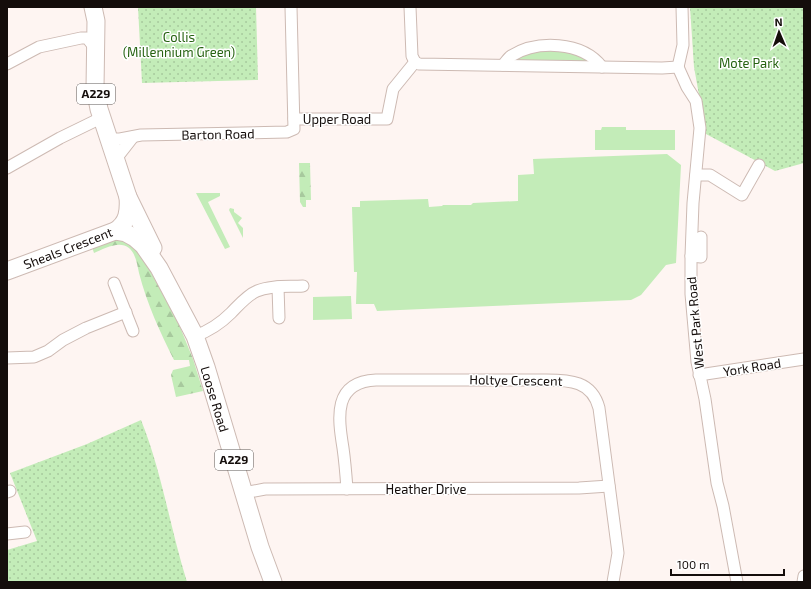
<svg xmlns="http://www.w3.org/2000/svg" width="811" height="589" font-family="'Exo 2',sans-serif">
<defs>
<pattern id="forest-firs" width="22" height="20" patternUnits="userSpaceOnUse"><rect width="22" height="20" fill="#c3ecb8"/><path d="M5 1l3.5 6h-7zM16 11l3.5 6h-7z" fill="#a7c99d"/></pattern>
<pattern id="park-dots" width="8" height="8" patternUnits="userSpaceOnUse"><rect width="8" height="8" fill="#c3ecb8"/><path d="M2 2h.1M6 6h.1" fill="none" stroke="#a7c99d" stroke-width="1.8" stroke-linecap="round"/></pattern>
</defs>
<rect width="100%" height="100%" fill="#fef5f2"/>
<g fill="#c3ecb8">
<path d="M 541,49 L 576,53 L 589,62 L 516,62 L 513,58 Z"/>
<path d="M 602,127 L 626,127 L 626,130 L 675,130 L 675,150 L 595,150 L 595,130 L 601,130 Z"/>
<path d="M 667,154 L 681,165 L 676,263 L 666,265 L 641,295 L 631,300 L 377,311 L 374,304 L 356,304 L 357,272 L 354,272 L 352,207 L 360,207 L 360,201 L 428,199 L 429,207 L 442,206 L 443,205 L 471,205 L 473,203 L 518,201 L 518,175 L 534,174 L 533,159 Z"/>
<path d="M 196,193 L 220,193 L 220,196 L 208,202 L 230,247 L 225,249 Z"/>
<path d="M 230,208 L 234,209 L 234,212 L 242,218 L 238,223 L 243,228 L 243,238 L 229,210 Z"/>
<path d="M 351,296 L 352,319 L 313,320 L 313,297 Z"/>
</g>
<g fill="url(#forest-firs)">
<path d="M 299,163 L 310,163 L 311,200 L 306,200 L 306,207 L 303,207 L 300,202 Z"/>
<path d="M 114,239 L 121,239 L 135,248 L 148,267 L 178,322 L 193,359 L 203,391 L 176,397 L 171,375 L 173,370 L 190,366 L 189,360 L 174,360 C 160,332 147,304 139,273 C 137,264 136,254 129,248 C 119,240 104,249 94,253 L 92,247 Z"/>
</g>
<g fill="url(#park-dots)">
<path d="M 138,7 L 256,7 L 258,80 L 142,83 Z"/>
<path d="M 690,7 L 804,7 L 804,163 L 775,171 L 706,134 L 694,67 Z"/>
<path d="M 141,420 C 162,472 170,528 187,582 L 7,582 L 7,550 L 37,541 L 10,473 L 87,444 Z"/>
</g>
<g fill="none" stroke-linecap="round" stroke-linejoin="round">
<defs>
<g id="minor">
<path d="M 410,7 L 412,56 L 415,62 L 419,64 L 662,68 L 678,67"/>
<path d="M 7,64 L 39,47 L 81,38 L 87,38 L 95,48"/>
<path d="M 503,65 C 505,63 508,58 511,56 C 537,40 582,41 602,67"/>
<path d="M 678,67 L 687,87 L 696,101 L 700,128 L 693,203 L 691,256 L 691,294 L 697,362 L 705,399 L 717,483 L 723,506 L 737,582"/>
<path d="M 678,67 L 683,45 L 682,7"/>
<path d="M 294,119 L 387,119 L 393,89 L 415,62"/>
<path d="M 108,139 L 120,139 L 141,135 L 287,132 L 294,129 L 291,7"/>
<path d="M 115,160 L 133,137"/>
<path d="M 7,168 L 60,138 L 101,118"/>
<path d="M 696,175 L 710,175 L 742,195 L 759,165"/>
<path d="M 691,256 L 701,257 L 701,237"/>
<path d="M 114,283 L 133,331"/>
<path d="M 278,287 L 279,318"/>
<path d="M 195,336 C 209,331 221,323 231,313 C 239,305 247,295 257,291 C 271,285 289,287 303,286"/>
<path d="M 7,358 L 34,357 L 48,351 L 63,340 L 86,328 L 126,312"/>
<path d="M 699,375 L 804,359"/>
<path d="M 347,489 C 346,475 345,462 343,448 C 338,417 333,382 376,380 L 546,380 C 570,380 592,381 599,408 L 618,553 L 613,582"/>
<path d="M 7,492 L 10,491"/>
<path d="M 244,493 L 265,489 L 579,488 L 609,486"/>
<path d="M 7,534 L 25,532"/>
<path d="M 803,582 L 804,576"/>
</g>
<g id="highway">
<path d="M 93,7 L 96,21 L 95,88 L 99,109 L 128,197 L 153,248"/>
<path d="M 115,231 L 126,233 L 135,238 L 143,245 L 159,268 L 195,336 L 206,367 L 260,547 L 273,582"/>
<path d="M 7,271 L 115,231 C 128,223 129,211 128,197"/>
</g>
</defs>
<use href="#minor" stroke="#cdbab3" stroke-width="13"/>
<use href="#highway" stroke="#cdbab3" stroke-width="19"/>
<use href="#minor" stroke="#fff" stroke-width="11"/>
<use href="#highway" stroke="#fff" stroke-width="17"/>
</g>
<g text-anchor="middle" stroke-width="3" stroke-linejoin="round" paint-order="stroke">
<g fill="#fff" stroke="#5a5654" stroke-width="1">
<rect x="77" y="84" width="38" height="20" rx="3"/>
<rect x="215" y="450" width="38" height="20" rx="3"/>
</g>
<g font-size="12" font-weight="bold" fill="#140d0b">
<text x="96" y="98">A229</text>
<text x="234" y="464">A229</text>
</g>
<g font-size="13" fill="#266211" stroke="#fff">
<text x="179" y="42">Collis<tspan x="179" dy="15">(Millennium Green)</tspan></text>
<text x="749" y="68">Mote Park</text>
</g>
<g font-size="13" fill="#140d0b" stroke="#fff">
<text x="337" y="124">Upper Road</text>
<text transform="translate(218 134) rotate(-1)" y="5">Barton Road</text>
<text transform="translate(68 248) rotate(-21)" y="5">Sheals Crescent</text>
<text transform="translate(695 323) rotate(-95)" y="5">West Park Road</text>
<text transform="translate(752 367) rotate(-9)" y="5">York Road</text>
<text transform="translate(516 380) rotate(1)" y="5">Holtye Crescent</text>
<text transform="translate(215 399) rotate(73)" y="5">Loose Road</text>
<text x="426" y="494">Heather Drive</text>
</g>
</g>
<rect width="811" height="589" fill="none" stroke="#140d0b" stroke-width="16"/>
<g transform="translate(779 32) rotate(358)" stroke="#ffffff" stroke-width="3" paint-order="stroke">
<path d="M0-3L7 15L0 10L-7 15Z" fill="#140d0b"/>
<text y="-6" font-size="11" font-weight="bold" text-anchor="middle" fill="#140d0b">N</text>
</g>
<path d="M671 569v6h113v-6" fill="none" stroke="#140d0b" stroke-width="2"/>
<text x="677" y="569" font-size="12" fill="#140d0b" stroke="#ffffff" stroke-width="3" paint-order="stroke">100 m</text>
</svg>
